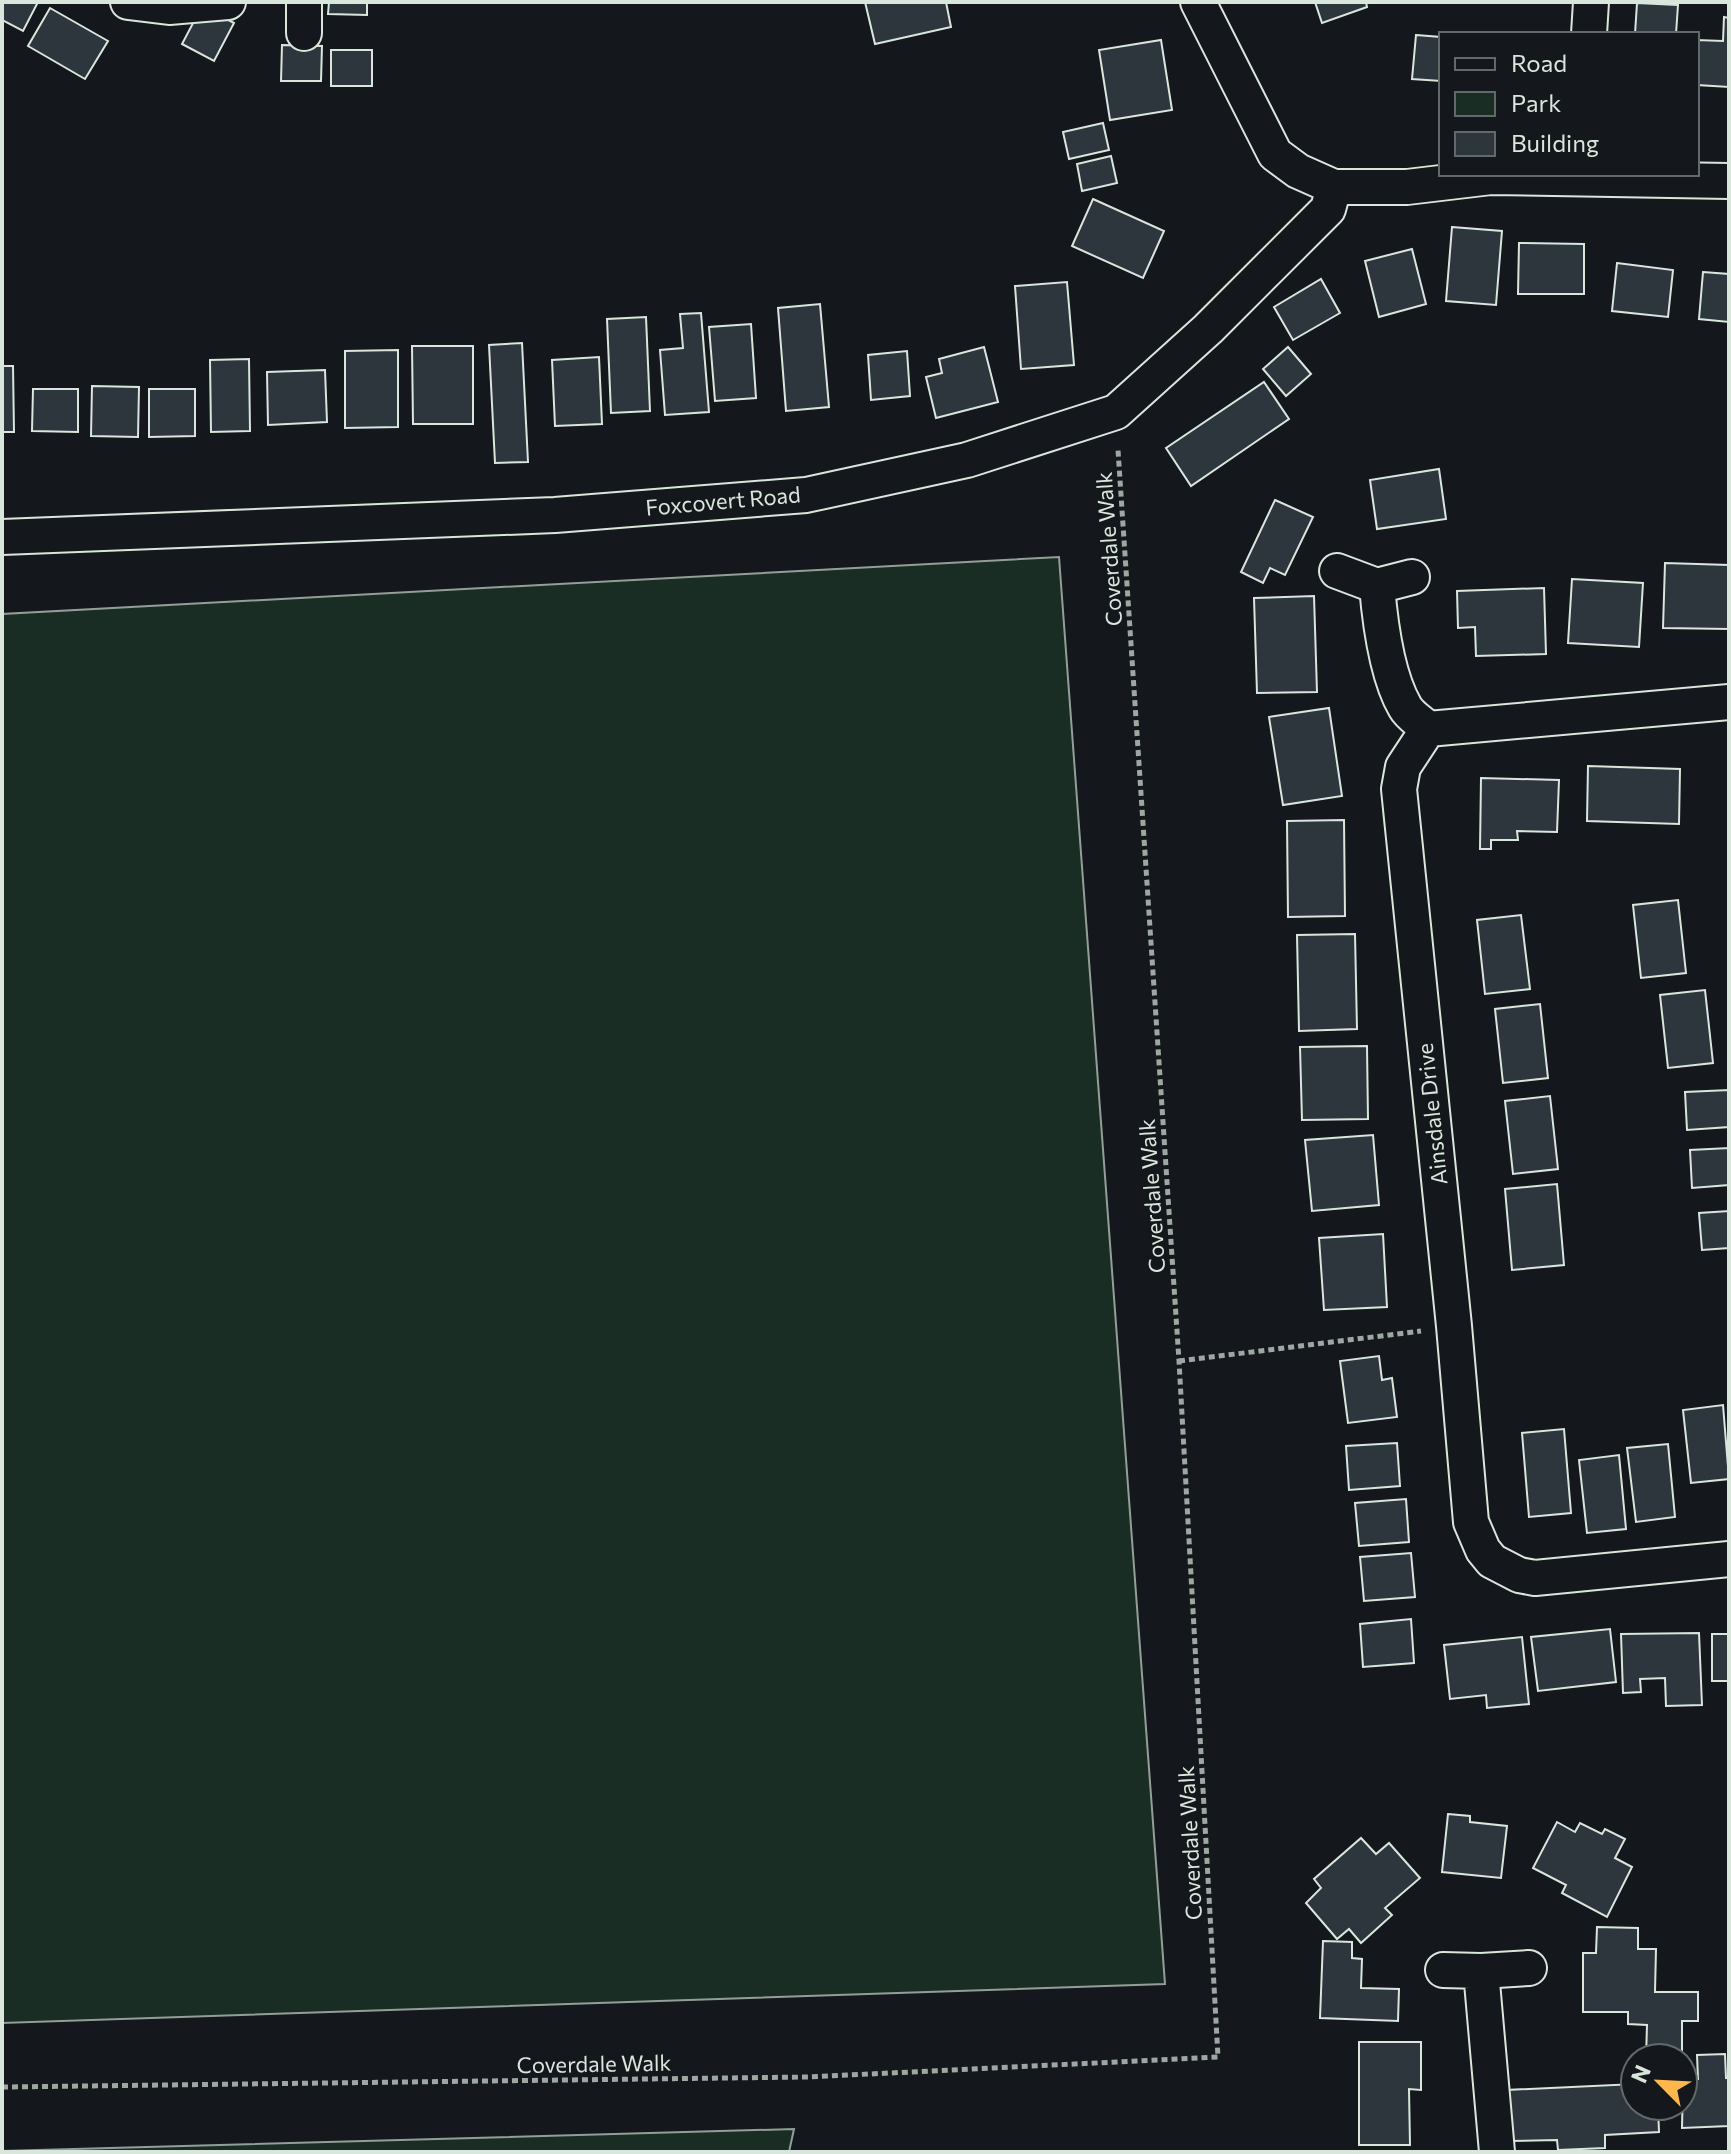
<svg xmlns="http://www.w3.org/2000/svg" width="1731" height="2154" font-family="Commissioner,sans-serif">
<rect width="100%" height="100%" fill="#14181c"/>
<g fill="#1a2d24" stroke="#939e99" stroke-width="2">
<path d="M 1059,557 L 1165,1984 L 2,2023 L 2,614 Z"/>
<path d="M 794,2129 L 789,2152 L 2,2152 L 2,2151 Z"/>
</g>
<g fill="#2c363c" stroke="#d8e6dc" stroke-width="2">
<path d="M 2,2 L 38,2 L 23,31 L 2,20 Z"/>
<path d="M 329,2 L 367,2 L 367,15 L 328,14 Z"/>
<path d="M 865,2 L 946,2 L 951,27 L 875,44 Z"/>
<path d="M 1315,2 L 1366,2 L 1367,7 L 1322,23 Z"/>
<path d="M 1637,3 L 1678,5 L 1676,34 L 1635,34 Z"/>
<path d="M 202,6 L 234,23 L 214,61 L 182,44 Z"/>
<path d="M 50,8 L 108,41 L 85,79 L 28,46 Z"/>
<path d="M 1724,17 L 1729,18 L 1729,87 L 1697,85 L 1697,40 L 1723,41 Z"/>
<path d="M 1416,35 L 1441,37 L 1441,81 L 1412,79 Z"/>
<path d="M 1161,40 L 1172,110 L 1110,120 L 1099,50 Z"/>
<path d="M 282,45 L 322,46 L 321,81 L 281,81 Z"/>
<rect x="331" y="50" width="41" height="36"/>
<path d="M 1103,123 L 1109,150 L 1069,159 L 1063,132 Z"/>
<path d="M 1111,156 L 1117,183 L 1082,191 L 1077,164 Z"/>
<path d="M 1093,199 L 1164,231 L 1143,278 L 1072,246 Z"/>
<path d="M 1452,227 L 1502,231 L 1496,305 L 1446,301 Z"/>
<path d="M 1519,243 L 1584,244 L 1584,294 L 1518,294 Z"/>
<path d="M 1412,249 L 1426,304 L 1379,317 L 1365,261 Z"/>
<path d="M 1617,263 L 1673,270 L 1668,317 L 1612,311 Z"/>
<path d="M 1703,272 L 1729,274 L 1729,322 L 1699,319 Z"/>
<path d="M 1321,279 L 1340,313 L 1293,340 L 1274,307 Z"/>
<path d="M 1067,282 L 1074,365 L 1021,369 L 1015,286 Z"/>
<path d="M 820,304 L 829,407 L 786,411 L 778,308 Z"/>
<path d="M 701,313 L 709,412 L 665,415 L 660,350 L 683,348 L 680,314 Z"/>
<path d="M 646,317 L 650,411 L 611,413 L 607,319 Z"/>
<path d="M 751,324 L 756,398 L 715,401 L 709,327 Z"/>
<path d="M 522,343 L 528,462 L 495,463 L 489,345 Z"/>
<path d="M 412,346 L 473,346 L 473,424 L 413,424 Z"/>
<path d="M 984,347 L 998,402 L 936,418 L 926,377 L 942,373 L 939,359 Z"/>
<path d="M 1288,347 L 1311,374 L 1286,396 L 1263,369 Z"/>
<path d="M 398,350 L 398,427 L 345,428 L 345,351 Z"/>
<path d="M 907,351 L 910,396 L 871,400 L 868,355 Z"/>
<path d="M 599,357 L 602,424 L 555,426 L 552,360 Z"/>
<path d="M 249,359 L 250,431 L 211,432 L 210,360 Z"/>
<path d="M 2,366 L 13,366 L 14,432 L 2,432 Z"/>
<path d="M 325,370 L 327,422 L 268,425 L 267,372 Z"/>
<path d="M 1264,382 L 1289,419 L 1191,486 L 1166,448 Z"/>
<path d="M 92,386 L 139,387 L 138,437 L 91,436 Z"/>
<path d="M 33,389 L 78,389 L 78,432 L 32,431 Z"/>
<path d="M 149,389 L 195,389 L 195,436 L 149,437 Z"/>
<path d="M 1439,469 L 1446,519 L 1377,529 L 1370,480 Z"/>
<path d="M 1275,500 L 1313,517 L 1285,575 L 1270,568 L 1263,583 L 1241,572 Z"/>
<path d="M 1665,563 L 1729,565 L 1729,629 L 1663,628 Z"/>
<path d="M 1572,579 L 1643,583 L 1639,647 L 1568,643 Z"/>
<path d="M 1544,588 L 1546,654 L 1476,656 L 1475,627 L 1458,628 L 1457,591 Z"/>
<path d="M 1314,596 L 1317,692 L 1257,693 L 1254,598 Z"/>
<path d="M 1329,708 L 1342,796 L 1283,805 L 1269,717 Z"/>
<path d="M 1588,766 L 1680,769 L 1679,824 L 1587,821 Z"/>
<path d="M 1481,778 L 1559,780 L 1557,832 L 1517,831 L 1518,840 L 1491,840 L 1491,849 L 1480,849 Z"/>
<path d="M 1344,820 L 1345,916 L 1288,917 L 1287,821 Z"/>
<path d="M 1678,900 L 1686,973 L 1641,978 L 1633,905 Z"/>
<path d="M 1521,915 L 1530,989 L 1485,994 L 1477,920 Z"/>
<path d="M 1355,934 L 1357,1029 L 1299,1031 L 1297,935 Z"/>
<path d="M 1705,990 L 1713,1063 L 1668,1068 L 1660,995 Z"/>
<path d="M 1540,1004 L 1548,1078 L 1503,1083 L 1495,1009 Z"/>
<path d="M 1367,1046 L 1368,1119 L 1302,1120 L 1300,1047 Z"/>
<path d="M 1729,1090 L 1729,1127 L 1687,1130 L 1685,1092 Z"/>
<path d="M 1550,1096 L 1558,1169 L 1513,1174 L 1505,1101 Z"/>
<path d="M 1373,1135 L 1379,1205 L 1312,1211 L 1305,1140 Z"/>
<path d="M 1729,1148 L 1729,1185 L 1692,1188 L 1690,1150 Z"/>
<path d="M 1557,1184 L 1564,1265 L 1512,1270 L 1505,1189 Z"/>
<path d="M 1729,1211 L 1729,1248 L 1702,1250 L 1699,1213 Z"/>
<path d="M 1383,1234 L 1387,1307 L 1324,1310 L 1319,1238 Z"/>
<path d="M 1379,1356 L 1382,1380 L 1392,1378 L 1397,1417 L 1348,1423 L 1340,1361 Z"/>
<path d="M 1723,1405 L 1729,1479 L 1691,1483 L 1683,1410 Z"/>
<path d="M 1564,1429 L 1571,1513 L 1529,1517 L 1522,1433 Z"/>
<path d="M 1397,1443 L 1400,1486 L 1349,1490 L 1346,1446 Z"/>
<path d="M 1668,1444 L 1675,1517 L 1636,1522 L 1627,1448 Z"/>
<path d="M 1619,1455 L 1626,1529 L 1587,1533 L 1579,1460 Z"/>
<path d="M 1406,1499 L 1409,1542 L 1359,1546 L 1355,1503 Z"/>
<path d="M 1411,1553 L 1415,1597 L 1364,1601 L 1360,1557 Z"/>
<path d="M 1411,1619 L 1414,1663 L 1363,1667 L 1360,1624 Z"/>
<path d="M 1610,1629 L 1616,1682 L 1538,1691 L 1531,1637 Z"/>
<path d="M 1699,1633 L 1702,1705 L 1666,1706 L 1665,1678 L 1640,1679 L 1641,1692 L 1623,1693 L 1621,1634 Z"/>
<rect x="1712" y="1634" width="17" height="47"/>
<path d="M 1522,1637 L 1529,1704 L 1487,1708 L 1486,1695 L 1450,1699 L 1444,1645 Z"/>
<path d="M 1448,1814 L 1470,1816 L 1470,1822 L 1507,1826 L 1501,1878 L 1442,1872 Z"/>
<path d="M 1557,1822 L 1575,1832 L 1580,1823 L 1602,1834 L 1605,1829 L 1625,1839 L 1615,1858 L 1632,1867 L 1607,1917 L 1562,1893 L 1566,1885 L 1533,1868 Z"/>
<path d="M 1361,1838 L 1376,1854 L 1389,1843 L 1420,1878 L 1385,1908 L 1392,1915 L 1361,1943 L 1349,1929 L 1337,1939 L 1306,1903 L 1321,1888 L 1314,1879 Z"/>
<path d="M 1597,1927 L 1638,1928 L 1638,1949 L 1656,1949 L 1655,1992 L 1698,1992 L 1698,2021 L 1682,2021 L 1682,2058 L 1646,2058 L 1647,2025 L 1628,2024 L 1628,2012 L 1583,2012 L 1583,1953 L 1596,1953 Z"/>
<path d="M 1323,1941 L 1352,1942 L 1352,1958 L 1362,1959 L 1361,1988 L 1399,1989 L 1398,2021 L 1320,2018 Z"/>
<path d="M 1359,2042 L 1421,2042 L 1421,2090 L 1409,2089 L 1410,2145 L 1359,2145 Z"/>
<path d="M 1725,2054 L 1726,2078 L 1729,2078 L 1729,2126 L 1682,2128 L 1683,2080 L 1698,2079 L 1697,2055 Z"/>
<path d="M 1635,2084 L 1635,2106 L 1658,2106 L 1659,2132 L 1605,2135 L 1605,2148 L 1558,2150 L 1557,2140 L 1508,2141 L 1506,2090 Z"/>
</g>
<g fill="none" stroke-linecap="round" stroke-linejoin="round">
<defs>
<g id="street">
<path d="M 128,2 L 169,7 L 228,2"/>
<path d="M 1198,2 L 1275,154 L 1298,171 L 1334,187 L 1407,187 L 1491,177 L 1729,181"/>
<path d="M 304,33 L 304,2"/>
<path d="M 1589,34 L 1591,2"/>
<path d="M 2,537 L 555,515 L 806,495 L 967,460 L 1116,412 L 1208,329 L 1328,209 L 1334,187"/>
<path d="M 1337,571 L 1377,586 L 1412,577"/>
<path d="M 1377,586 C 1380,622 1387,676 1405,707 C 1410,716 1421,722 1428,729"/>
<path d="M 1729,702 L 1428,729 L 1403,767 L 1399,789 L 1454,1326 L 1471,1522 L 1483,1550 L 1492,1561 L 1519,1575 L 1535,1578 L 1729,1559"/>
<path d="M 1443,1970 L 1481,1971 L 1497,2152"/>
<path d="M 1481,1971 L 1529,1968"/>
</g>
</defs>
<use href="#street" stroke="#d8e6dc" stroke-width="38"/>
<g stroke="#9da8a2" stroke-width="5" stroke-dasharray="6 4" stroke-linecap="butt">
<path d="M 1179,1361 L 1421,1331"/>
<path d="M 2,2087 L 808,2077 L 1218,2057 L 1179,1361 L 1118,450"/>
</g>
<use href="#street" stroke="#14181c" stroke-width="34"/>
</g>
<g text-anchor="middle" stroke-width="6" stroke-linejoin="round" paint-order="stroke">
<g font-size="22" fill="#d8e6dc" stroke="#14181c">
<text transform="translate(723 501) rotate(-5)" y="8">Foxcovert Road</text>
<text transform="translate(1109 549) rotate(-94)" y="8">Coverdale Walk</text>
<text transform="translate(1432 1114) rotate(-96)" y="8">Ainsdale Drive</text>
<text transform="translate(1152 1196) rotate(-94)" y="8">Coverdale Walk</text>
<text transform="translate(1190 1843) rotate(-93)" y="8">Coverdale Walk</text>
<text transform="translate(594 2064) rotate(-1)" y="8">Coverdale Walk</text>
</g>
</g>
<rect width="1731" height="2154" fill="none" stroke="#d8e6dc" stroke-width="8"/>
<rect x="1439" y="32" width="260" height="144" fill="#14181c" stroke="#626a69" stroke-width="2"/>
<rect x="1455" y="58" width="40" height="12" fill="#14181c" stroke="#626a69" stroke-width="2"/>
<text x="1511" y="72" font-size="24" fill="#d8e6dc">Road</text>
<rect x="1455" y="92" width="40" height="24" fill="#1a2d24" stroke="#626a69" stroke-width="2"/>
<text x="1511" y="112" font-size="24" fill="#d8e6dc">Park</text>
<rect x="1455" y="132" width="40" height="24" fill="#2c363c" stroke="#626a69" stroke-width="2"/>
<text x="1511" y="152" font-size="24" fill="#d8e6dc">Building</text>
<g transform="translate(1659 2082) rotate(294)"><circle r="38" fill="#14181c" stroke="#626a69" stroke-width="2"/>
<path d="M0-6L14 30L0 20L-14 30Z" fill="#ffb74d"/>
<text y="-12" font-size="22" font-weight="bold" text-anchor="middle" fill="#d8e6dc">N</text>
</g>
</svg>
